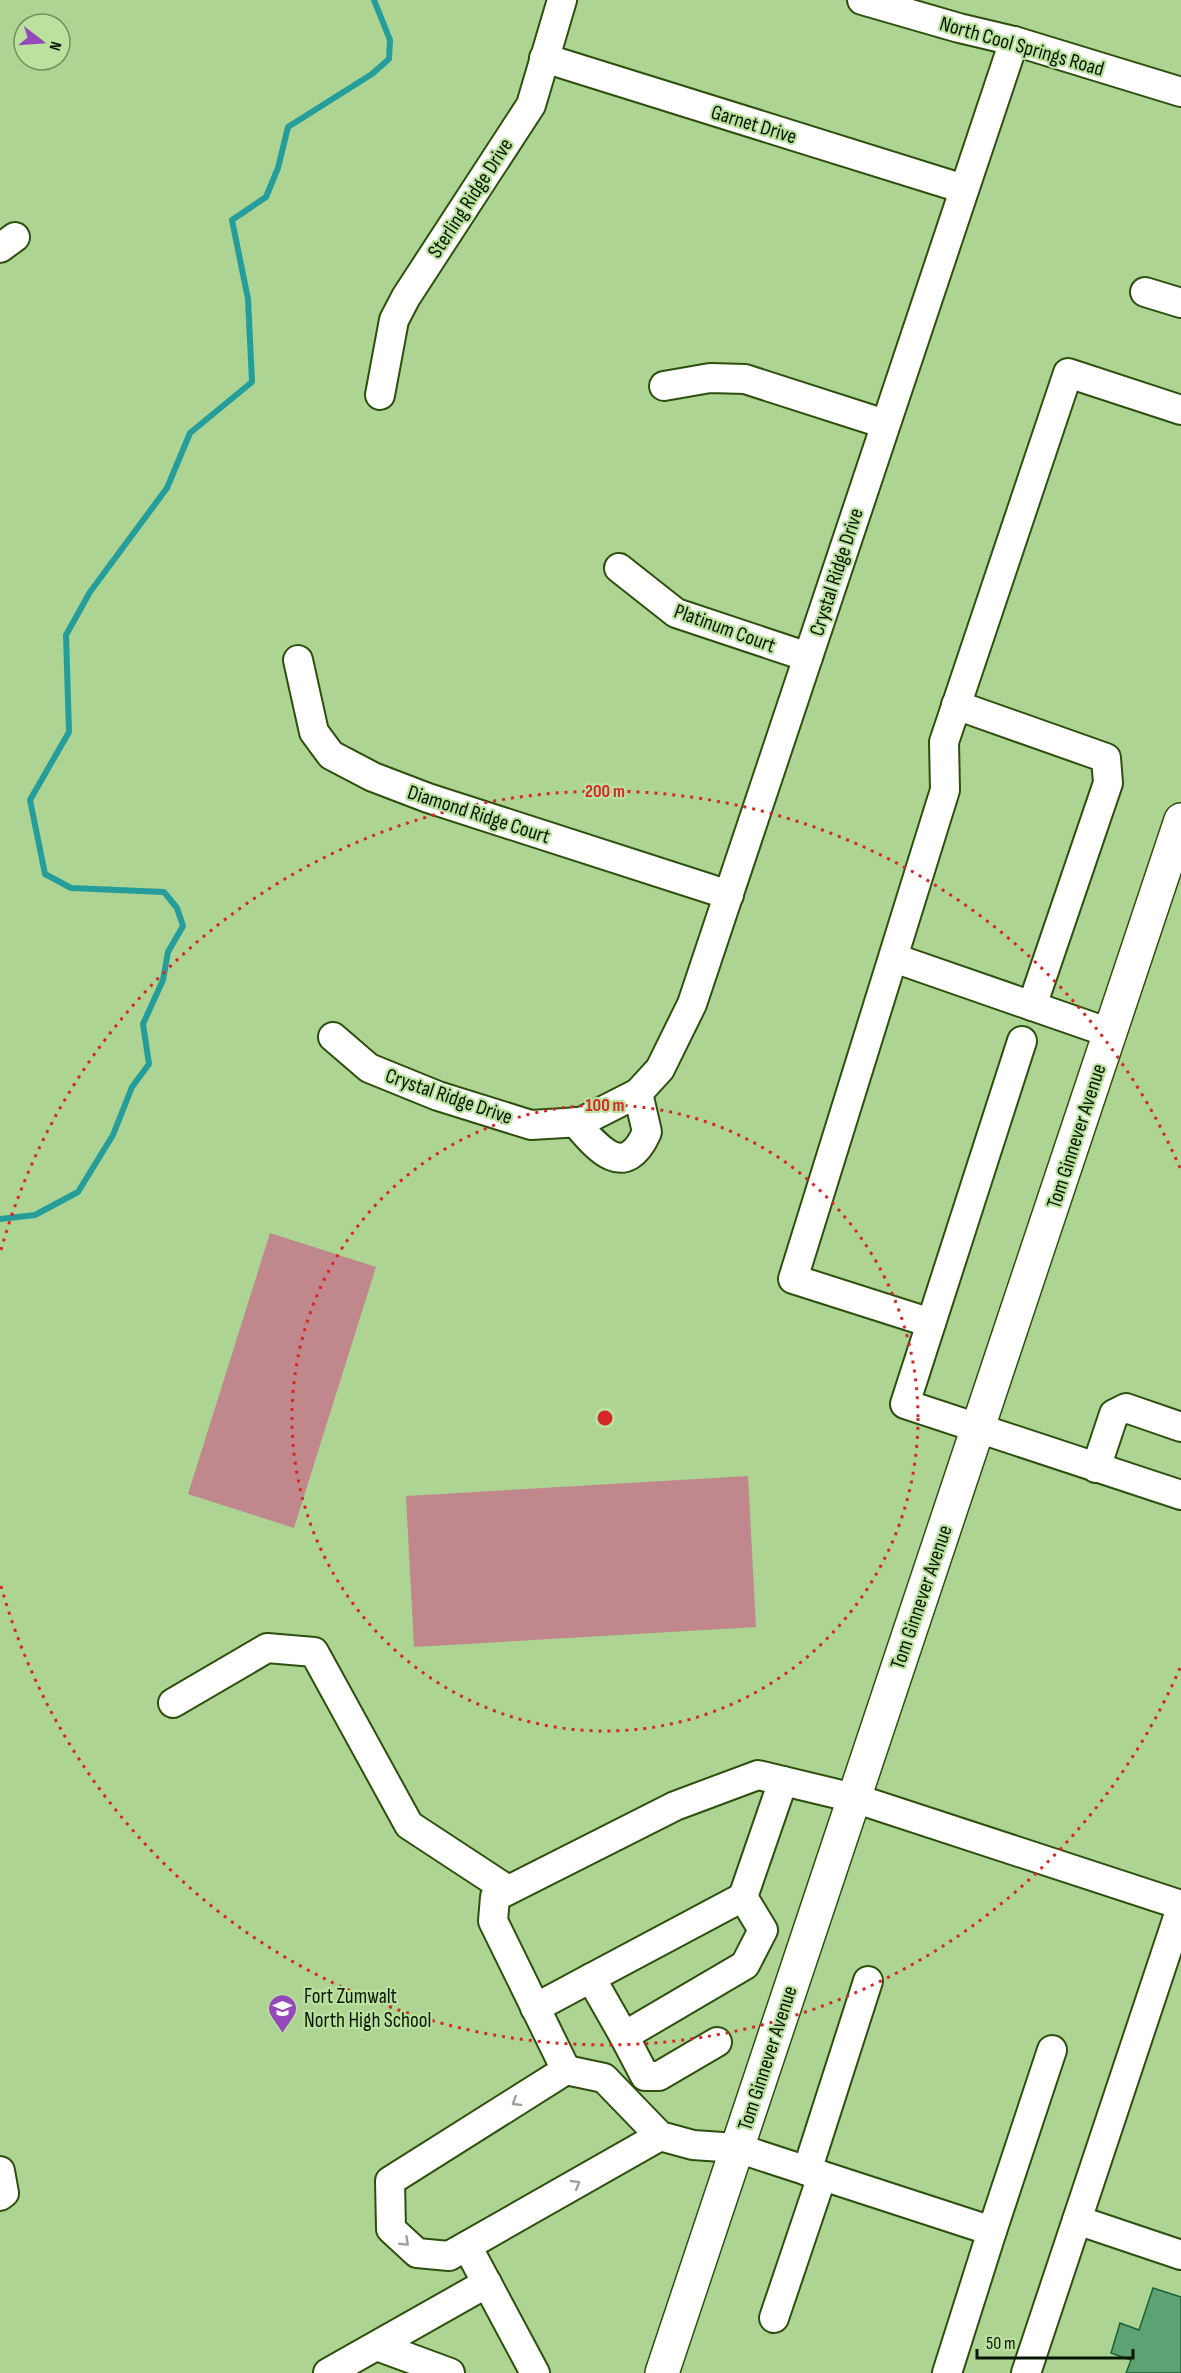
<svg xmlns="http://www.w3.org/2000/svg" width="1181" height="2373" font-family="'Sofia Sans Condensed',sans-serif">
<rect width="100%" height="100%" fill="#add492"/>
<g fill="#c0888d">
<path d="M 270,1233 L 376,1267 L 294,1528 L 188,1494 Z"/>
<path d="M 748,1476 L 756,1627 L 414,1647 L 406,1496 Z"/>
</g>
<g fill="none" stroke-linecap="round" stroke-linejoin="round">
<path stroke="#249d9b" stroke-width="6" d="M 0,1219 L 35,1215 L 78,1192 L 113,1135 L 132,1087 L 149,1064 L 143,1024 L 163,980 L 168,952 L 183,926 L 177,908 L 164,892 L 71,888 L 45,874 L 30,800 L 69,732 L 66,635 L 90,592 L 167,488 L 190,433 L 252,382 L 248,299 L 232,220 L 266,197 L 278,168 L 288,127 L 372,74 L 389,59 L 390,40 L 374,0"/>
</g>
<path fill="#5ca272" stroke="#1a6238" stroke-width="1.5" d="M 1153,2288 L 1181,2297 L 1181,2373 L 1126,2373 L 1131,2360 L 1111,2353 L 1120,2323 L 1139,2330 Z"/>
<g fill="none" stroke-linecap="round" stroke-linejoin="round">
<defs>
<g id="minor">
<path d="M 862,0 L 959,28 L 1014,41 L 1181,92"/>
<path d="M 544,58 L 964,189"/>
<path d="M 0,248 L 15,237"/>
<path d="M 1145,292 L 1181,303"/>
<path d="M 664,386 L 710,378 L 745,379 L 885,424"/>
<path d="M 380,395 L 394,320 L 406,297 L 531,105 L 562,0"/>
<path d="M 619,568 L 676,613 L 808,657"/>
<path d="M 298,660 L 314,732 L 331,755 L 373,777 L 428,798 L 729,895"/>
<path d="M 956,705 L 1106,758 L 1108,783 L 1032,1006"/>
<path d="M 894,958 L 1110,1033"/>
<path d="M 333,1037 L 369,1068 L 438,1096 L 531,1125 L 581,1122 L 638,1093 L 660,1069 L 692,1004 L 1014,41"/>
<path d="M 1022,1041 L 905,1404 L 1181,1495"/>
<path d="M 575,1122 C 599,1150 625,1181 647,1132 L 638,1093"/>
<path d="M 931,1323 L 793,1279 L 945,790 L 944,742 L 1068,373 L 1181,410"/>
<path d="M 1096,1468 L 1114,1414 L 1126,1408 L 1181,1427"/>
<path d="M 173,1703 L 267,1648 L 314,1652 L 409,1825 L 508,1890"/>
<path d="M 591,1978 L 743,1897"/>
<path d="M 535,2008 L 591,1978 L 624,2036"/>
<path d="M 717,2042 L 659,2076 L 645,2076 L 624,2036 L 745,1965 L 763,1930 L 743,1897 L 783,1781"/>
<path d="M 566,2070 L 493,1921 L 495,1897 L 675,1806 L 758,1775 L 854,1798 L 1181,1905"/>
<path d="M 660,2136 L 449,2256 L 417,2253 L 391,2229 L 390,2181 L 566,2070 L 604,2078 L 660,2136 L 693,2145 L 737,2148 L 992,2231 L 1052,2050"/>
<path d="M 0,2171 L 4,2193 L 0,2196"/>
<path d="M 807,2171 L 868,1981"/>
<path d="M 1077,2220 L 1181,2255"/>
<path d="M 467,2246 L 535,2373"/>
<path d="M 774,2318 L 822,2176"/>
<path d="M 377,2346 L 450,2373"/>
<path d="M 328,2373 L 487,2283"/>
<path d="M 947,2373 L 992,2231"/>
<path d="M 1026,2373 L 1181,1908"/>
</g>
<path id="major" d="M 662,2373 L 1181,820"/>
</defs>
<use href="#minor" stroke="#2e4f0d" stroke-width="32"/>
<use href="#major" stroke="#2e4f0d" stroke-width="36"/>
<use href="#minor" stroke="#fff" stroke-width="28"/>
<use href="#major" stroke="#fff" stroke-width="33"/>
</g>
<defs><path id="oneway-chevron" d="M-2-3.5L2.5 0L-2 3.5" fill="none" stroke-width="1.6" stroke-linecap="round" stroke-linejoin="round" transform="scale(1.5)"/></defs>
<g stroke="#9ca299">
<use href="#oneway-chevron" transform="translate(516 2102) rotate(148)"/>
<use href="#oneway-chevron" transform="translate(576 2184) rotate(-30)"/>
<use href="#oneway-chevron" transform="translate(405 2242) rotate(44)"/>
</g>
<g fill="none" stroke="#d62828" stroke-width="3" stroke-dasharray="3 6">
<circle cx="605" cy="1418" r="313"/>
<path d="M1180 1668A627 627 0 0 1 1 1586M1 1250A627 627 0 0 1 1180 1168"/>
</g>
<defs>
<symbol id="school-pin" viewBox="-11 -11 22 30"><path d="M0 17L-7.5 6A9.5 9.5 0 1 1 7.5 6Z" fill="#9448b9" stroke="#bae29e"/><path d="M0-5L7-2L0 1L-7-2ZM-4 1L0 2.5L4 1V4Q0 6-4 4Z" fill="#fff"/></symbol>
</defs>
<g fill-rule="evenodd">
<use href="#school-pin" x="266" y="1992" width="33" height="45"/>
</g>
<g text-anchor="middle" stroke-width="4.5" stroke-linejoin="round" paint-order="stroke">
<g font-size="21" fill="#081600" stroke="#bae29e">
<text transform="translate(1022 46) rotate(16)" y="7">North Cool Springs Road</text>
<text transform="translate(754 124) rotate(17)" y="7">Garnet Drive</text>
<text transform="translate(470 198) rotate(-57)" y="7">Sterling Ridge Drive</text>
<text transform="translate(836 572) rotate(-72)" y="7">Crystal Ridge Drive</text>
<text transform="translate(725 628) rotate(20)" y="7">Platinum Court</text>
<text transform="translate(479 814) rotate(18)" y="7">Diamond Ridge Court</text>
<text transform="translate(449 1096) rotate(19)" y="7">Crystal Ridge Drive</text>
<text transform="translate(1076 1136) rotate(-72)" y="7">Tom Ginnever Avenue</text>
<text transform="translate(921 1597) rotate(-71)" y="7">Tom Ginnever Avenue</text>
<text transform="translate(767 2058) rotate(-72)" y="7">Tom Ginnever Avenue</text>
</g>
<g font-size="21" fill="#081600" stroke="#bae29e" text-anchor="start">
<text x="304" y="2003">Fort Zumwalt<tspan x="304" dy="24">North High School</tspan></text>
</g>
</g>
<circle cx="605" cy="1418" r="9" fill="#d62828" stroke="#bae29e" stroke-width="3"/>
<g font-size="18" text-anchor="middle" font-weight="bold" fill="#d62828" stroke="#bae29e" stroke-width="4.5" stroke-linejoin="round" paint-order="stroke">
<text x="605" y="797">200 m</text>
<text x="605" y="1111">100 m</text>
</g>
<g transform="translate(42 42) rotate(107)"><circle r="28" fill="#bae29e" stroke="#73905f" stroke-width="1.5"/>
<path d="M0-4.5L10 22L0 15L-10 22Z" fill="#9448b9"/>
<text y="-9" font-size="16" font-weight="bold" text-anchor="middle" fill="#081600">N</text>
</g>
<path d="M977 2349v9h156v-9" fill="none" stroke="#081600" stroke-width="3"/>
<text x="986" y="2349" font-size="18" fill="#081600" stroke="#bae29e" stroke-width="4.5" paint-order="stroke">50 m</text>
</svg>
